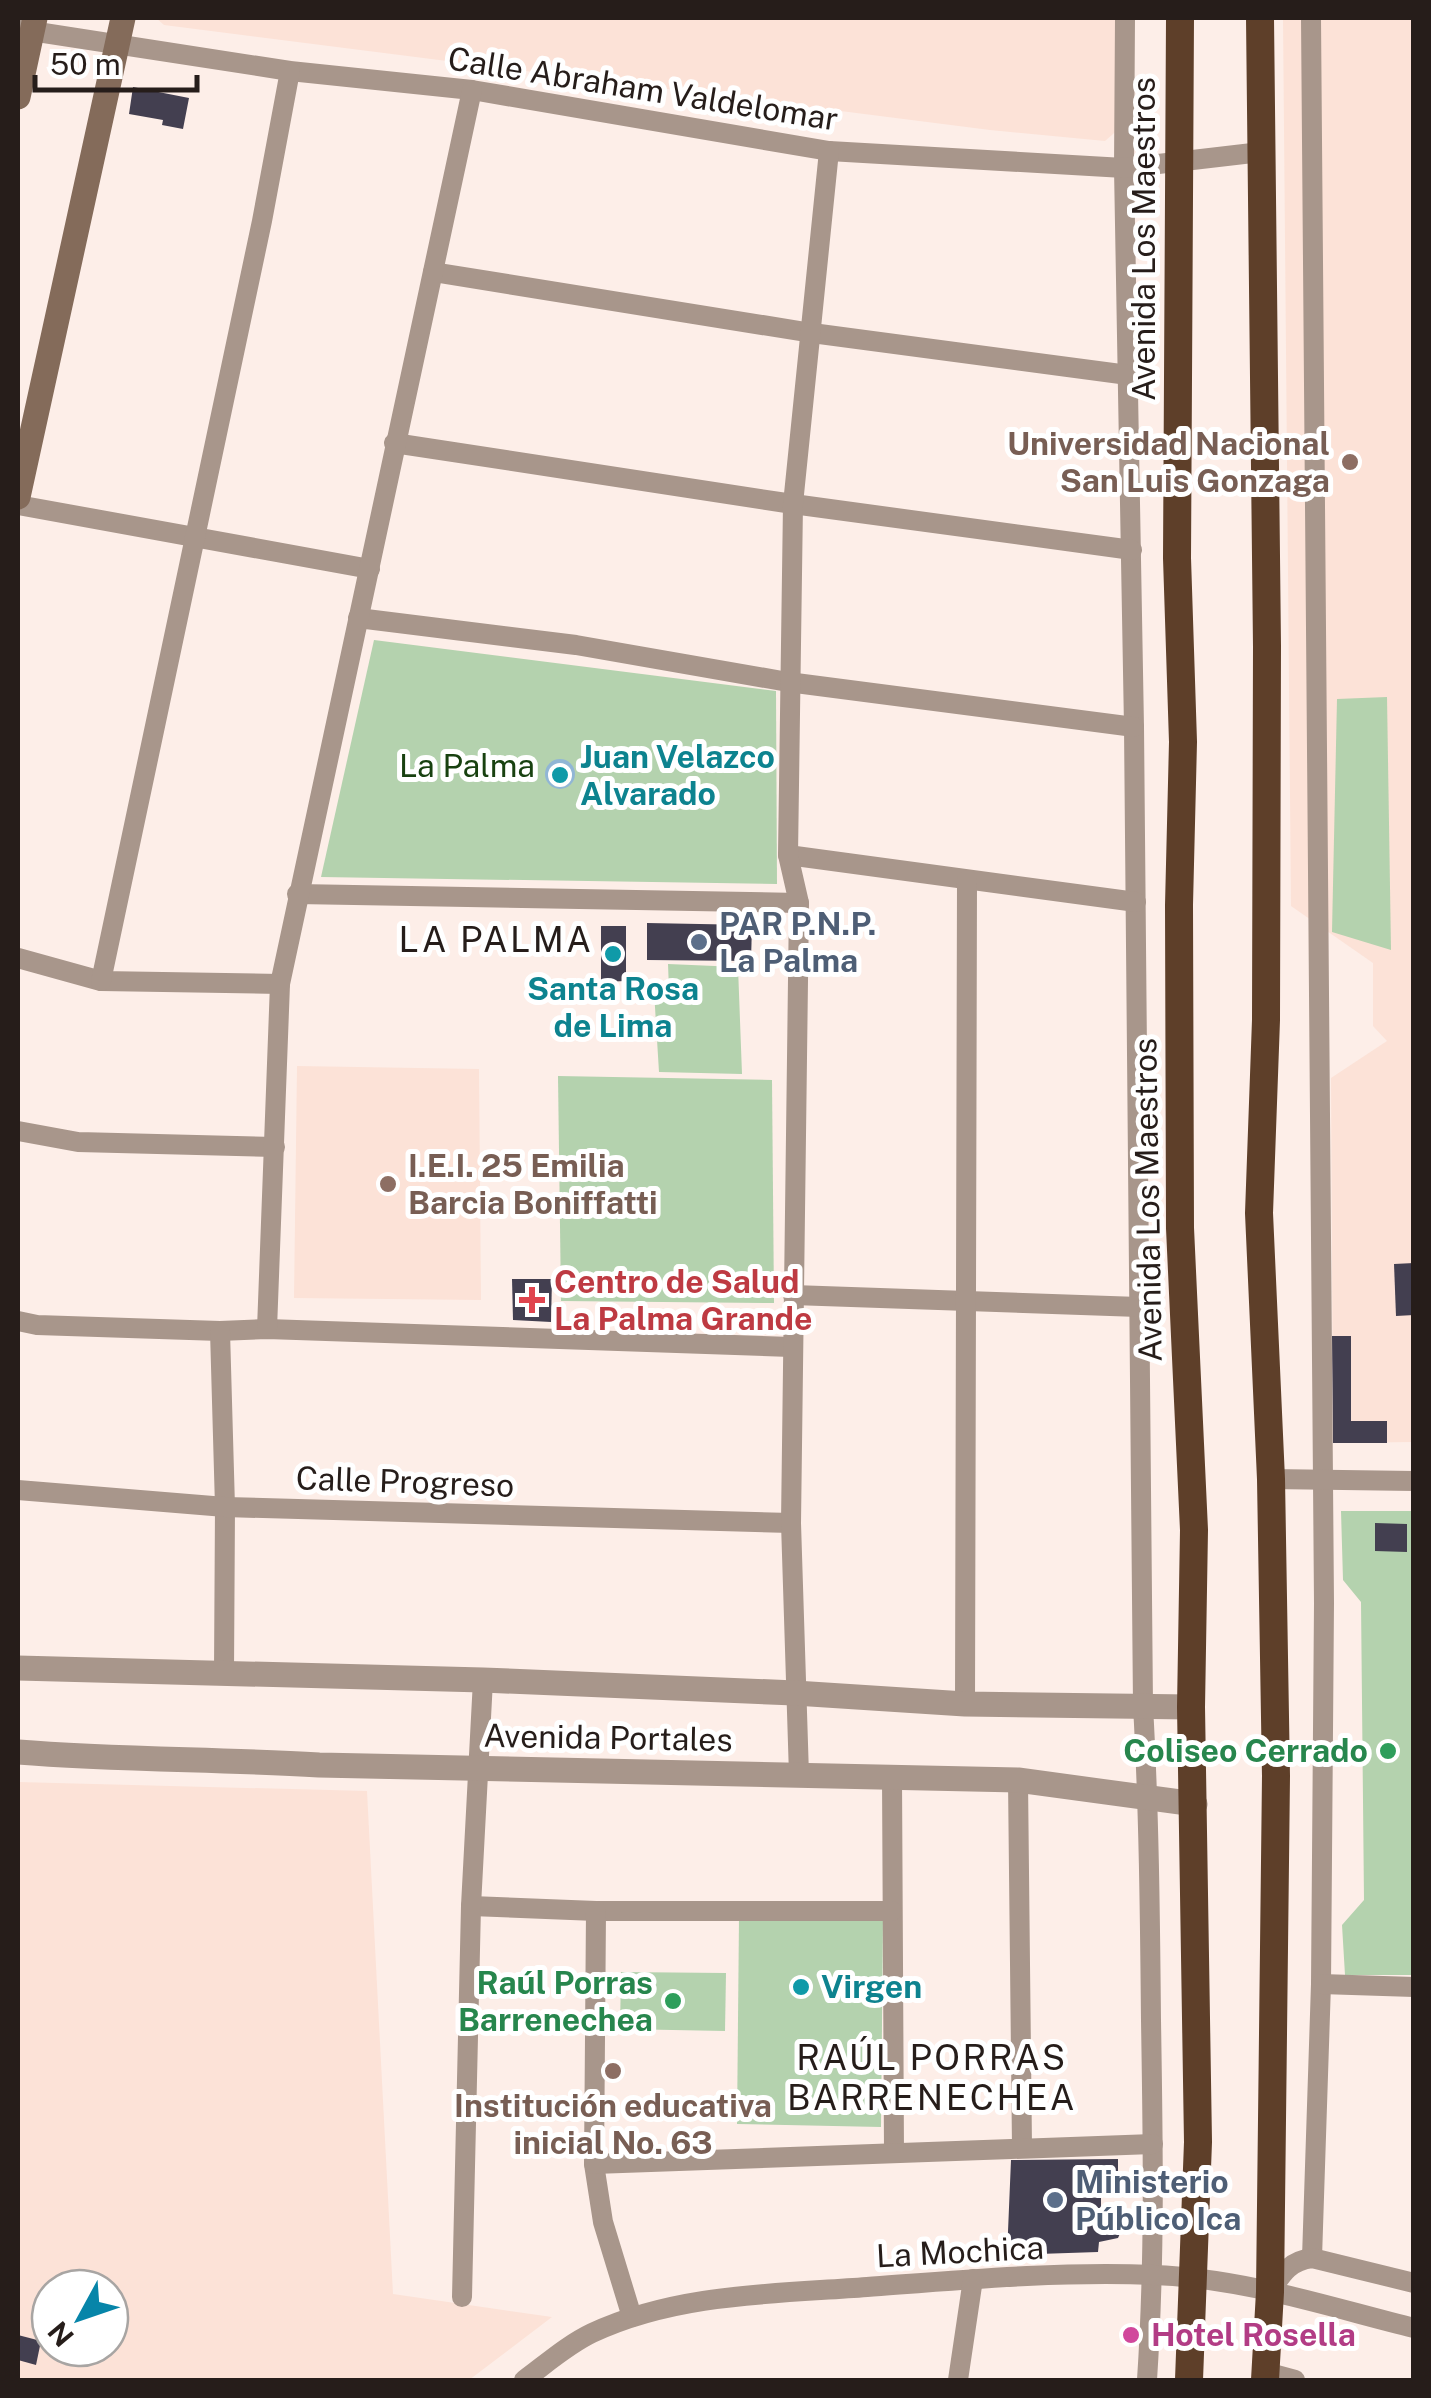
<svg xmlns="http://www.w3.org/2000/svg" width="1431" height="2398" font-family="'Public Sans',sans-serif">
<rect width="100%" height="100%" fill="#fdeee8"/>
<g fill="#fce2d7" fill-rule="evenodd">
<path d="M 156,18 L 1119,18 L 1121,127 L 1105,141 L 990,130 L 164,25 Z"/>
<path d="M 1283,18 L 1413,18 L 1413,1442 L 1333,1443 L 1331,1078 L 1387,1041 L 1373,1026 L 1373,963 L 1291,906 Z"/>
<path d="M 297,1066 L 479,1069 L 481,1300 L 294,1298 Z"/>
<path d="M 18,1782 L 367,1791 L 393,2294 L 552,2317 L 469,2380 L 18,2380 ZM 50,2288 L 110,2288 L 110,2348 L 50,2348 Z"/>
</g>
<g fill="#b4d2ae">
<path d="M 374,640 L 776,691 L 777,884 L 321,877 Z"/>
<path d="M 1387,697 L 1391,950 L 1332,932 L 1337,699 Z"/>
<path d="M 668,964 L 738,967 L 742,1074 L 659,1072 L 654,991 L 669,990 Z"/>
<path d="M 558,1076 L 772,1080 L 774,1303 L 561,1301 Z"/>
<path d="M 1341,1511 L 1413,1511 L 1413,1975 L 1345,1975 L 1342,1925 L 1364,1900 L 1361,1602 L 1343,1580 Z"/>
<path d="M 739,1918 L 883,1921 L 881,2127 L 737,2124 Z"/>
<path d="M 621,1972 L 726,1973 L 725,2031 L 620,2029 Z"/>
</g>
<circle fill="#91b6d5" cx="560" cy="774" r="15"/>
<g fill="#433f50">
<path d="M 133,87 L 189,98 L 183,129 L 162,125 L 163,120 L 129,114 Z"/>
<path d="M 647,923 L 752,925 L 751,961 L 647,960 Z"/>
<path d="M 601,926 L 626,926 L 626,981 L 601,982 Z"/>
<path d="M 1414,1263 L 1414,1315 L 1396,1316 L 1394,1264 Z"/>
<path d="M 512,1279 L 552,1279 L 551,1322 L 513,1320 Z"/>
<path d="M 1332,1336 L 1351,1336 L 1351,1421 L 1387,1421 L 1387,1443 L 1333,1443 Z"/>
<path d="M 1375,1523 L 1407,1524 L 1407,1552 L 1375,1551 Z"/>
<path d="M 1118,2159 L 1118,2189 L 1101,2188 L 1101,2212 L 1122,2229 L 1118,2238 L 1099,2242 L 1098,2252 L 1007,2255 L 1011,2160 Z"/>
<path d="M 18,2335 L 41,2341 L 36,2365 L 18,2360 Z"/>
</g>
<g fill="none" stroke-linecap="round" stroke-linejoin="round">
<g stroke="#a8968b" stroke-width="20">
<path d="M 1125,18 L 1124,168 L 1134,727 L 1143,1706 C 1149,1811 1150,1916 1151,2020 C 1153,2141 1155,2260 1147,2380"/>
<path d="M 1311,18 L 1324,1603 L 1321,1984 L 1312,2258"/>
<path d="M 18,29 L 290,71 L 472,90 L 829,151 L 1124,168 L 1261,152"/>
<path d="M 433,272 L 812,333 L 1128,375"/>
<path d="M 394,443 L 793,504 L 1132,550"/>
<path d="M 18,505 L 370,569"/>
<path d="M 358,618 L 576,645 L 788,682 L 1134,727"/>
<path d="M 788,855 L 1136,902"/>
<path d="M 297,894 L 799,903"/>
<path d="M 18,958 L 101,981 L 280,984"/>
<path d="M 101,981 L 262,221 L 290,71"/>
<path d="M 18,1131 L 78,1142 L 275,1147"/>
<path d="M 793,1295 L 1139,1307"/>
<path d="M 18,1321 L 37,1325 L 220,1331 L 267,1329 L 791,1347"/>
<path d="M 267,1329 L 280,984 L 472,90"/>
<path d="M 220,1331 L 225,1507 L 224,1673"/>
<path d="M 1271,1479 L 1414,1481"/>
<path d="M 18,1490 L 225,1507 L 791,1523"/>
<path d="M 965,1704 L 967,880"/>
<path d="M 799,1775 L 791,1523 L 799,903 L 788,855 L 793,504 L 829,151"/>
<path d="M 892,1777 L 894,2152"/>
<path d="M 1018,1780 L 1022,2147"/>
<path d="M 471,1906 L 596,1911 L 892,1911"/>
<path d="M 596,1911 L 594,2164 L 603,2222 L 632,2317"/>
<path d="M 1321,1984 L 1414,1987"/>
<path d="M 594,2164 L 1153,2144"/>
<path d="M 1270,2292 C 1282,2274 1289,2261 1312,2258 L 1414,2283"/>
<path d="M 462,2297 L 471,1906 L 483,1680"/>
<path d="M 1266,2372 L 1295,2380"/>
<path d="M 524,2380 C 546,2364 567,2345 592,2333 C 677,2293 775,2294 867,2287 C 961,2280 1060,2271 1154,2275 C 1242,2278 1329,2307 1414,2328"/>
<path d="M 958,2380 L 973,2279"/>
</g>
<g stroke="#a8968b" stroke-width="25">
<path d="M 18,1668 L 483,1680 L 795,1693 L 965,1704 L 1191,1707"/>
<path d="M 18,1752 C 118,1760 218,1759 319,1765 L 1018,1780 L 1195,1804"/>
</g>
<g stroke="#846b5a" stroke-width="25">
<path d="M 18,97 L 35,18"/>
<path d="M 18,497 L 123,18"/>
</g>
<g stroke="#5e3f29" stroke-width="28">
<path d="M 1180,18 L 1177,558 L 1183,742 L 1179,905 L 1180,1228 L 1194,1530 L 1191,1707 L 1198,2142 L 1189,2380"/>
<path d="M 1260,18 L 1267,646 L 1266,1020 L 1259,1213 L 1271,1479 L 1276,1776 L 1270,2292 L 1265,2380"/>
</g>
</g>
<g fill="#8d6e63" stroke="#fff" stroke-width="4">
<circle cx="1350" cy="462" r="10"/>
<circle cx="388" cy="1184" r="10"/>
<circle cx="613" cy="2071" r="10"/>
</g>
<g fill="#0f9aa8" stroke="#fff" stroke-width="4">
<circle cx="560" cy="775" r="10"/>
<circle cx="613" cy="954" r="10"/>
<circle cx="801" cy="1987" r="10"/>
</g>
<g fill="#5c6f8a" stroke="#fff" stroke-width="4">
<circle cx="699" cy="942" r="10"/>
<circle cx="1055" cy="2200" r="10"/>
</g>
<path fill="#e0444e" stroke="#fff" stroke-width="4" d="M527 1285h10v10h10v10h-10v10h-10v-10h-10v-10h10z"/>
<g fill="#2e9e5b" stroke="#fff" stroke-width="4">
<circle cx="1388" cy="1751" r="10"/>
<circle cx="673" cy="2001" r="10"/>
</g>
<circle fill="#d1479c" stroke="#fff" stroke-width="4" cx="1131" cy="2335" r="10"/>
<g text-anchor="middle" stroke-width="10" stroke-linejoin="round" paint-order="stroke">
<g font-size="32" fill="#261d1a" stroke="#fff">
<text transform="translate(643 89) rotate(9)" y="11">Calle Abraham Valdelomar</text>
<text transform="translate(1144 239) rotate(-90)" y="11">Avenida Los Maestros</text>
<text transform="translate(1148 1200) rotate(-91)" y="11">Avenida Los Maestros</text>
<text transform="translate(405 1482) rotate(2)" y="11">Calle Progreso</text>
<text transform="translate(608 1738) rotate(1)" y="11">Avenida Portales</text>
<text transform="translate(960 2252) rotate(-3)" y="11">La Mochica</text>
</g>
<g font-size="32" font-weight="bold" fill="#785e54" stroke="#fff" text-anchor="end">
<text x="1330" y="455">Universidad Nacional<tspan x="1330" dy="37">San Luis Gonzaga</tspan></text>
<text x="408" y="1177" text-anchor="start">I.E.I. 25 Emilia<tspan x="408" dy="37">Barcia Boniffatti</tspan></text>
<text x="613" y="2117" text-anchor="middle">Institución educativa<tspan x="613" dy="37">inicial No. 63</tspan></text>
</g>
<g font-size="32" font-weight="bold" fill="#0d838f" stroke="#fff" text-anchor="start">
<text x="580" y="768">Juan Velazco<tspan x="580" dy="37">Alvarado</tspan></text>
<text x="613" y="1000" text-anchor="middle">Santa Rosa<tspan x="613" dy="37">de Lima</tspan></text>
<text x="821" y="1998">Virgen</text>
</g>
<g font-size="32" fill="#184110" stroke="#fff">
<text x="467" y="777">La Palma</text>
</g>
<g font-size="32" font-weight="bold" fill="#4e5e75" stroke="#fff" text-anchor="start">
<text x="719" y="935">PAR P.N.P.<tspan x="719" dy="37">La Palma</tspan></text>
<text x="1075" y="2193">Ministerio<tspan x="1075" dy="37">Público Ica</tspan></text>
</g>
<g font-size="32" font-weight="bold" fill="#be3a42" stroke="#fff" text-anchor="start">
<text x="554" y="1293">Centro de Salud<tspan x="554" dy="37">La Palma Grande</tspan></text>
</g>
<g font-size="32" font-weight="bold" fill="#27864d" stroke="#fff" text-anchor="end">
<text x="1368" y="1762">Coliseo Cerrado</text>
<text x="653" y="1994">Raúl Porras<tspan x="653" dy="37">Barrenechea</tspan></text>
</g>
<g font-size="32" font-weight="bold" fill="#b23c85" stroke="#fff" text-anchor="start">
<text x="1151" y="2346">Hotel Rosella</text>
</g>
<g font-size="35" letter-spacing="2.5" fill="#261d1a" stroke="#fff">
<text x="496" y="952">LA PALMA</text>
<text x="932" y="2070">RAÚL PORRAS<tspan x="932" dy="40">BARRENECHEA</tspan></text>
</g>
</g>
<rect width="1431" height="2398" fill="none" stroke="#261d1a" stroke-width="40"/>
<g transform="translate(80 2318) rotate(230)"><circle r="48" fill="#ffffff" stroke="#a8a5a3" stroke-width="2.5"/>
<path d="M0-8L18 38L0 25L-18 38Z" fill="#0785a9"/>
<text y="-15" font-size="28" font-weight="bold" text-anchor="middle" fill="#261d1a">N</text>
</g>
<path d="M35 75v15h162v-15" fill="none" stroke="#261d1a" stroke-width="5"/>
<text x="50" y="75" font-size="30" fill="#261d1a" stroke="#ffffff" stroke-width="8" paint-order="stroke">50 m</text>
</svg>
